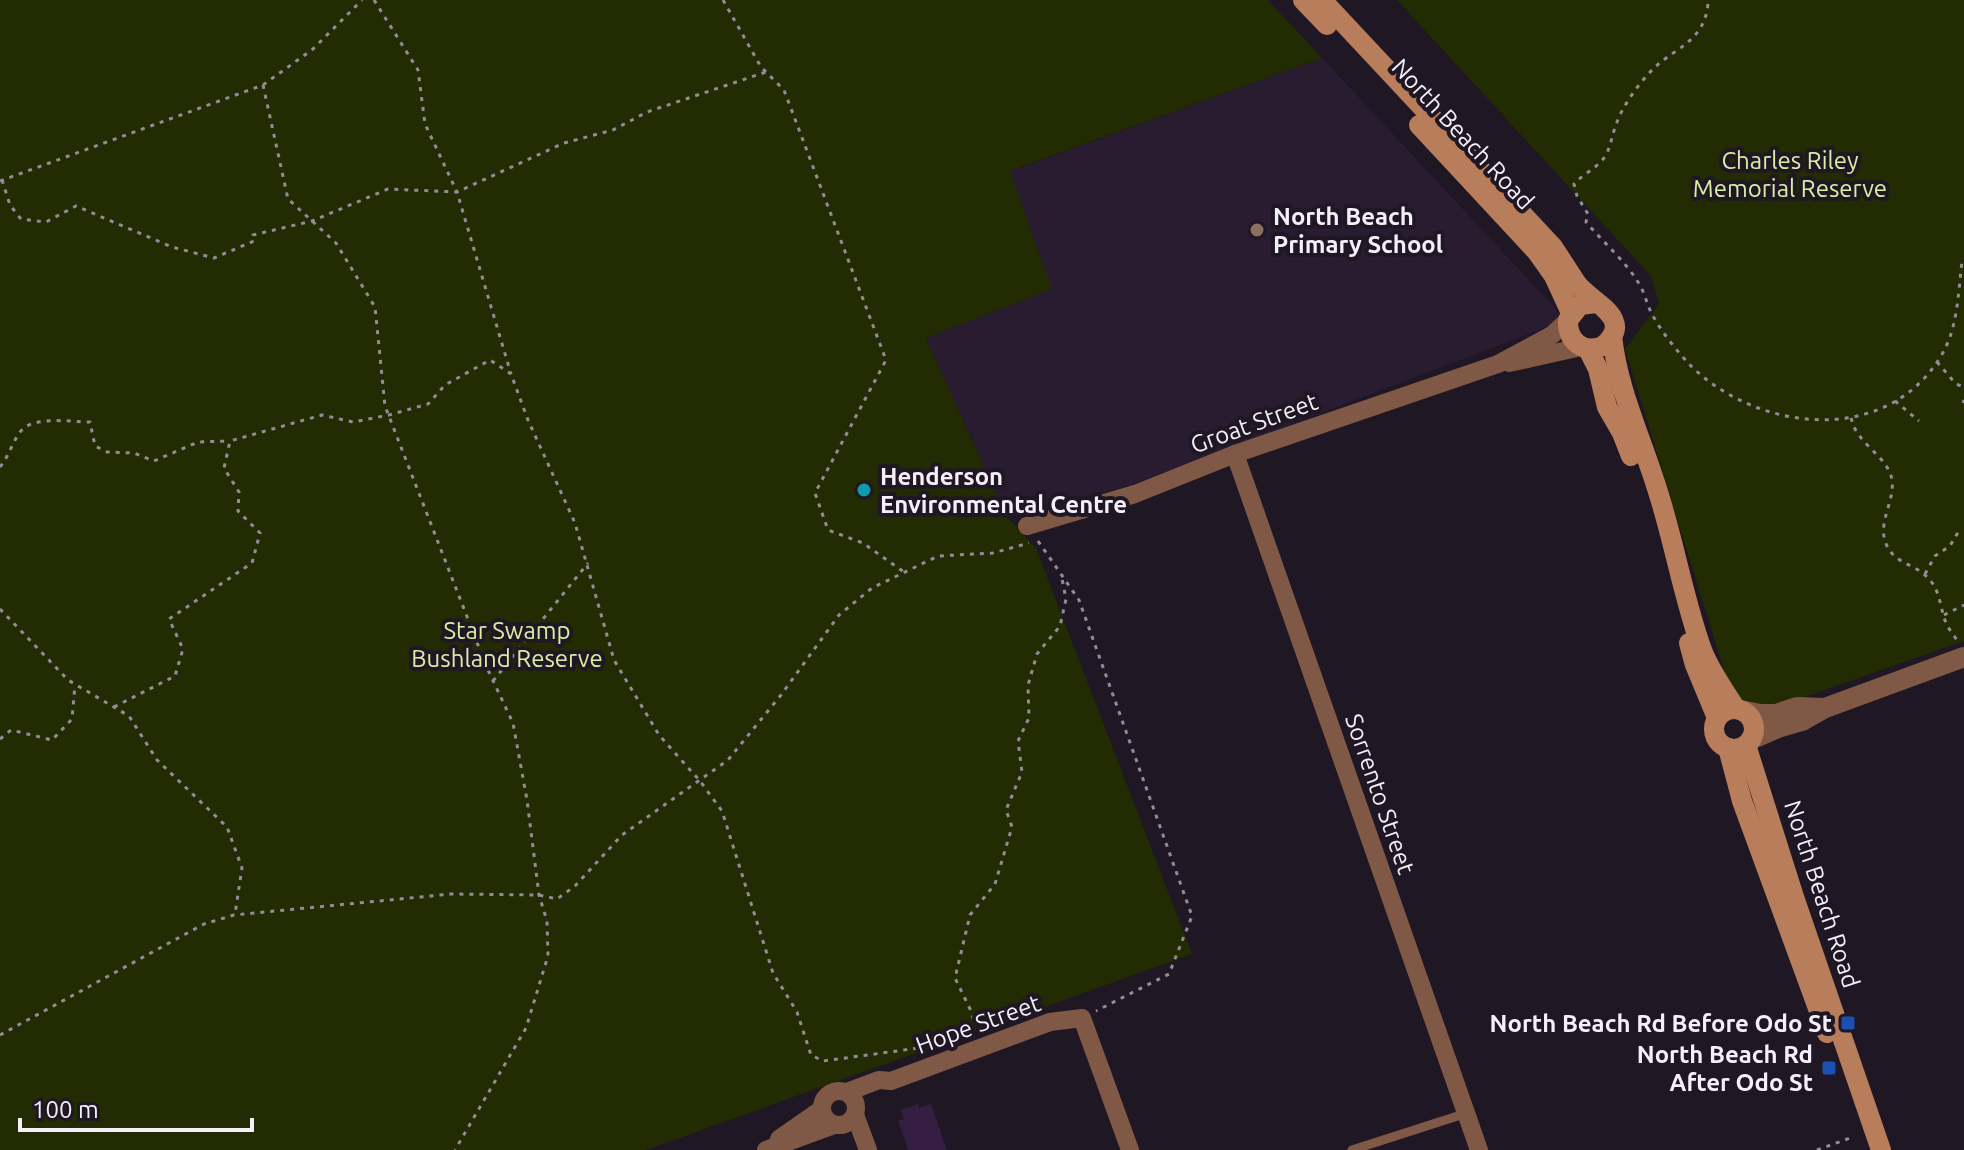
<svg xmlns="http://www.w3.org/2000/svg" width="1964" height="1150" font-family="Ubuntu,sans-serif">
	<rect width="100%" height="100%" fill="#201725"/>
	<polygon fill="#291c31" points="1322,58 1554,307 1563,321 1128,486 1007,517 926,338 1051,289 1009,172"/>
	<g fill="#222b01">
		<polygon points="0,0 1268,0 1322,58 1010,171 1052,289 926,338 1007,517 1036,548 1192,954 646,1150 0,1150"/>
		<polygon points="1397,0 1964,0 1964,641 1767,710 1733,700 1625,349 1659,304 1651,276"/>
	</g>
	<polygon fill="#351e42" points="918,1104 919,1108 931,1104 947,1150 908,1150 898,1121 904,1119 901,1110"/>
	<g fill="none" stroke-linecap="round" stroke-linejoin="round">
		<g stroke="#938c98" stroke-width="3" stroke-dasharray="4 6" stroke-linecap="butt">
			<polyline points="374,0 418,70 425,124 457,192 564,143 613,130 647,112 766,72"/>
			<polyline points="723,0 761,67 784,90 886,360 815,493 828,530 863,543 904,572"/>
			<path d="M 1708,4 C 1704,41 1678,46 1654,68 C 1640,82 1622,106 1616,125 C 1612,135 1611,145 1606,155 C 1598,168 1584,173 1574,184 L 1577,196 L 1588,214 L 1586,222 C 1603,242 1625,261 1638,282 C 1644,291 1646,301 1650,310 C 1659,329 1676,350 1690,365 C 1757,432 1886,447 1941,356 C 1958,328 1958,294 1962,261"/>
			<polyline points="263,85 288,199 336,243 375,307 385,406 487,668 513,723 527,800 539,895 547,921 548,956 526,1028 455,1150"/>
			<polyline points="2,180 10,205 21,219 46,222 76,206 172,247 214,258 254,241 253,235 312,221 388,189 457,192 511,374"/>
			<polyline points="0,181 263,85 313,49 362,0"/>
			<polyline points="1937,362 1956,384 1964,387"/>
			<polyline points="1895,401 1919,421"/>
			<polyline points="1963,403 1964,400"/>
			<path d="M 1851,418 C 1853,424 1855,431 1859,435 C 1869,450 1889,461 1892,480 C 1895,503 1876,523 1887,546 C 1896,564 1914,564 1926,576 C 1942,590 1939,610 1948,627 C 1951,632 1955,637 1958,642"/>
			<path d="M 0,467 C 9,456 12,443 20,432 C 33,415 70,422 90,422 L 95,446 L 107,452 L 134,453 L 154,461 L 198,442 L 230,441"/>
			<polyline points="1038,541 1079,600 1192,916 1169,974 1096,1011"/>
			<polyline points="1925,574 1935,556 1950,546 1957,534 1964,536"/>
			<polyline points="0,609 68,680 129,716 157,760 227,827 242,868 235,914"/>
			<polyline points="1944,615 1964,605"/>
			<polyline points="493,681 588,563"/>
			<polyline points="114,707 175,676 183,649 169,619 252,563 260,533 238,511 239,492 224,468 230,441 322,415 353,422 389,415 428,404 445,385 490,360 511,374 528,420 575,523 614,660 659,735 700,781 722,811 773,973 797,1012 811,1055 823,1061 919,1048 974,1023 972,1013 955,978 970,915 995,884 1012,827 1006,810 1022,772 1018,741 1029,718 1028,685 1037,654 1060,626 1066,599 1061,574"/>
			<polyline points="0,739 11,730 52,740 72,719 75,685"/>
			<polyline points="0,1035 204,924 234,915 451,894 539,895 557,899 575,886 622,835 728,760 781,695 839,615 872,588 938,556 993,553 1029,543"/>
			<polyline points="1817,1150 1850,1138"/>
		</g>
		<polyline stroke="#7f5945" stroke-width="9" points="1352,1150 1467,1113"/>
		<g stroke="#7f5945" stroke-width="18">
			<polyline points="1509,363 1581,347"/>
			<polyline points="1235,454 1479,1150"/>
			<polyline points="1027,526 1135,494 1235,454 1498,364 1552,335 1568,320"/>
			<circle cx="839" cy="1108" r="17"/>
			<polyline points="847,1092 879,1080 891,1081 1050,1022 1082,1018 1130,1150"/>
			<polyline points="855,1115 868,1150"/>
			<polyline points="779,1139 822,1109"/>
			<polyline points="766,1150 834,1125"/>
		</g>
		<g stroke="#7f5945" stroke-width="20">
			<polyline points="1740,710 1760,714 1776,714 1797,707 1825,708"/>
			<polyline points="1750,740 1778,728 1802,721 1825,708 1964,657"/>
		</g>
		<g stroke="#b87d5b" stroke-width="20">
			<polyline points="1303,0 1327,25"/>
			<path d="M 1322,0 L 1553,247 C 1561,259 1569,272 1577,284 C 1592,303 1636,319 1603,346 C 1583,354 1567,341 1568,320 L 1580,305 L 1597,303"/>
			<polyline points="1419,125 1537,252 1554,276 1571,313"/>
			<path d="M 1612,336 C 1618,392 1643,441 1659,495 C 1675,546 1684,600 1702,650 C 1710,671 1724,690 1736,709"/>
			<polyline points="1588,349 1598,369 1607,407 1622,433 1631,456"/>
			<polyline points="1689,643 1695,665 1717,718"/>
			<circle cx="1734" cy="729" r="20"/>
			<polyline points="1746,745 1794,897 1881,1150"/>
			<polyline points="1728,748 1742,801 1827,1033"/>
		</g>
	</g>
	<circle fill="#8d6e63" stroke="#201725" stroke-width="3" cx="1257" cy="230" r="8"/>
	<circle fill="#0f9aa8" stroke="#201725" stroke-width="3" cx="864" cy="490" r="8"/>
	<g fill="#1a4fb4" stroke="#201725" stroke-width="3">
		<rect x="1840" y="1015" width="16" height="16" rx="4"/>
		<rect x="1821" y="1060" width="16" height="16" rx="4"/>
	</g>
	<g text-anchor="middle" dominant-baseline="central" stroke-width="8" stroke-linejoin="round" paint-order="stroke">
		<g font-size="24" fill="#f5eff9" stroke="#201725">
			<text transform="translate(1463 134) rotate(47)">North Beach Road</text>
			<text transform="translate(1254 423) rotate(-20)">Groat Street</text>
			<text transform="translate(1380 794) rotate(71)">Sorrento Street</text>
			<text transform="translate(1822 894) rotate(72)">North Beach Road</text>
			<text transform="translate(978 1024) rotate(-20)">Hope Street</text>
		</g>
		<g font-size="24" fill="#d8eea3" stroke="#201725">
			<text x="1790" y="160">Charles Riley<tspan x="1790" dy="28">Memorial Reserve</tspan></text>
			<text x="507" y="630">Star Swamp<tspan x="507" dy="28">Bushland Reserve</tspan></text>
		</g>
		<g font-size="24" font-weight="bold" fill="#f5eff9" stroke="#201725" text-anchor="start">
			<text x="1273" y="216">North Beach<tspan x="1273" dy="28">Primary School</tspan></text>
			<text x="880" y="476">Henderson<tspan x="880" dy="28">Environmental Centre</tspan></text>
			<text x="1832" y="1023" text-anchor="end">North Beach Rd Before Odo St</text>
			<text x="1813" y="1054" text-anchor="end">North Beach Rd<tspan x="1813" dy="28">After Odo St</tspan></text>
		</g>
	</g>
	<path d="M20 1118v12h232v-12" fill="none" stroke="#f5eff9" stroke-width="4"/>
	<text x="32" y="1118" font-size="24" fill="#f5eff9" stroke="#201725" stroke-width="6" paint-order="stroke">100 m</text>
</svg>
